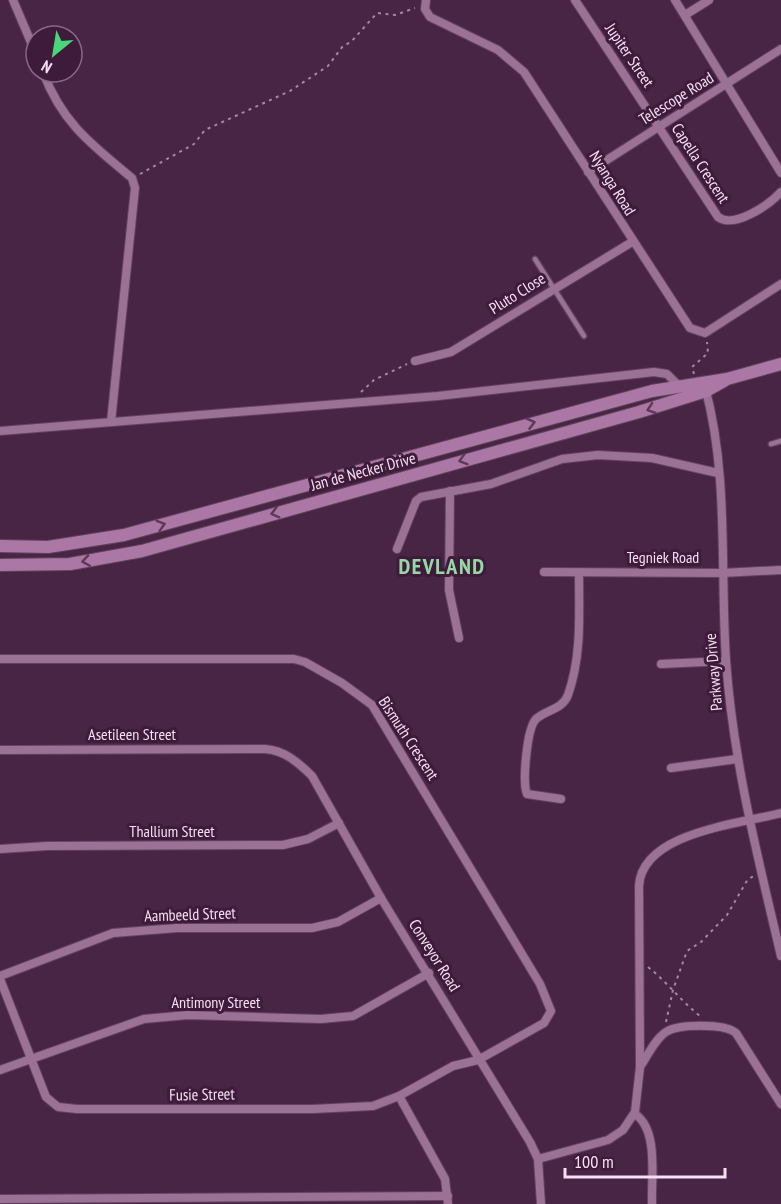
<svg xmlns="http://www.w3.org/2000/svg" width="781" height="1204" font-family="'PT Sans Narrow',sans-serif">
	<rect width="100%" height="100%" fill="#492545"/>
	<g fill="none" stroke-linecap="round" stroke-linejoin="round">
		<defs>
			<g id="lane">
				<polyline points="535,259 584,336"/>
				<polyline points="771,444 781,441"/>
			</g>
			<g id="street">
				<polyline points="13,0 36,54"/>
				<polyline points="426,0 425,9 430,17 498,50 524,72 690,328 705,333 781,284"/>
				<path d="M 575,0 L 718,217 C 734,229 769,205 781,192"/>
				<polyline points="675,0 781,173"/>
				<polyline points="685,15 709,0"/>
				<path d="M 43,72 C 62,123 92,145 132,178 L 135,188 L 111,422"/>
				<polyline points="588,172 781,49"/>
				<polyline points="415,361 451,352 632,242"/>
				<path d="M 705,387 C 729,475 720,570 726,660 C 733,761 758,858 781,956"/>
				<polyline points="0,431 438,396 654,372 667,374 678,385"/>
				<polyline points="450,491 449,590 459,638"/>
				<polyline points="397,549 416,501 421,497 491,484 562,459 598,455 652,458 718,473"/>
				<polyline points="544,572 722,573 781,570"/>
				<polyline points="0,659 294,659 305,662 342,683 372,705 540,984 551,1011 544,1023 478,1060 453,1066 399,1096 373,1106 313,1109 77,1109 58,1107 46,1097 0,979"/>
				<polyline points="661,664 726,661"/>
				<path d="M 0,750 L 265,749 C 284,750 299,763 312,776 L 381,898 L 530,1142 L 538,1159 L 541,1204"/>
				<polyline points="671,768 737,759"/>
				<path d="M 561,799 L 527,794 C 522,782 527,728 536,719 C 546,710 563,709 568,695 C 582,655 579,614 579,573"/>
				<polyline points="0,849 47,846 283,845 308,839 339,823"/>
				<polyline points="0,976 113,933 177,928 312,928 338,922 381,898"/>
				<path d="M 640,1067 C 647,1057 655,1039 666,1032 C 678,1024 724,1023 736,1033 L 781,1104"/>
				<polyline points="0,1070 144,1019 188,1015 321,1019 353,1016 429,973"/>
				<polyline points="399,1096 445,1179 448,1204"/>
				<path d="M 635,1114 C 659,1130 651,1178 652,1204"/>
				<path d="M 538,1159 L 608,1140 L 623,1130 L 635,1112 L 640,1067 L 639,886 C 642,832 740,824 781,813"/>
				<polyline points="0,1199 448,1196"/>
			</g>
			<g id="secondary">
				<polyline points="0,546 48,547 124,535 652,391 727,379 781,364"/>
				<polyline points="0,565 70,564 142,551 639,412 706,391 724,381"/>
			</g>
		</defs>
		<use href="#lane" stroke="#62435f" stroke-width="7"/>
		<use href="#street" stroke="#62435f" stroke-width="10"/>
		<use href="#secondary" stroke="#62435f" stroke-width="14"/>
		<g stroke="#a487a0" stroke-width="2" stroke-dasharray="3 4.5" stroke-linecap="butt">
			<polyline points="140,174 194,144 205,130 290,91 328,66 343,46 351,42 377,13 395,15 415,8"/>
			<polyline points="694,374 692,367 708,353 707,342"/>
			<polyline points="361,392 374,380 407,364"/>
			<path d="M 648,967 C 667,982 681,1001 700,1016"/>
			<polyline points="666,1022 673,990 687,951 701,942 727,915 748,879 754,876"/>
		</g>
		<use href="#lane" stroke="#9b7296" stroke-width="4.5"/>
		<use href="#street" stroke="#9b7296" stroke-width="8"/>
		<use href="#secondary" stroke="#ab78a5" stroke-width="12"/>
	</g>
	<defs><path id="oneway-chevron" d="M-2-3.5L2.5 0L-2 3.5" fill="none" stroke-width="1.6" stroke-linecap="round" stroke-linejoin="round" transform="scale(1.5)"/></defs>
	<g stroke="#5f375a">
		<use href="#oneway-chevron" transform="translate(651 409) rotate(161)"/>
		<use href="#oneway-chevron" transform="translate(531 423) rotate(-15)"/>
		<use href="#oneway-chevron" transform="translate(463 460) rotate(164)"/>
		<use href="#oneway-chevron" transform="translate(275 513) rotate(165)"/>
		<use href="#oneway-chevron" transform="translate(161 525) rotate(-16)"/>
		<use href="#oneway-chevron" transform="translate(86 561) rotate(171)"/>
	</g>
	<g text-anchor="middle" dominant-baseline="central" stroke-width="6" stroke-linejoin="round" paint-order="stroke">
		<g font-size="16" fill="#f6dff2" stroke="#3e1b3a">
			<text transform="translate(630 55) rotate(56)">Jupiter Street</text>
			<text transform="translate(676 98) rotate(-32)">Telescope Road</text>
			<text transform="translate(701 163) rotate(57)">Capella Crescent</text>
			<text transform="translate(613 183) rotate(58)">Nyanga Road</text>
			<text transform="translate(517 293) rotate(-32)">Pluto Close</text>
			<text transform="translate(363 471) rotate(-15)">Jan de Necker Drive</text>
			<text x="663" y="557">Tegniek Road</text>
			<text transform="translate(713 672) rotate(-95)">Parkway Drive</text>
			<text x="132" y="734">Asetileen Street</text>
			<text transform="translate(409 738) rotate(57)">Bismuth Crescent</text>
			<text x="172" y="831">Thallium Street</text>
			<text transform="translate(190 914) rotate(-2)">Aambeeld Street</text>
			<text transform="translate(435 955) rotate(58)">Conveyor Road</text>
			<text x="216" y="1002">Antimony Street</text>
			<text transform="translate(202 1094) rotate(-1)">Fusie Street</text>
		</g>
		<g font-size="22" font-weight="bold" letter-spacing="1.5" fill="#94d8a4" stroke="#3e1b3a">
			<text x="442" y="566">DEVLAND</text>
		</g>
	</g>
	<g transform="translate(54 54) rotate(210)"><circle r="28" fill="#3e1b3a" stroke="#886984" stroke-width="1.5"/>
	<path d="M0-4.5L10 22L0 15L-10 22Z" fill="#48d779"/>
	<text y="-9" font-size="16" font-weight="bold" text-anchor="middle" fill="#f6dff2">N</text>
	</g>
	<path d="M565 1168v9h160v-9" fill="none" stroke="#f6dff2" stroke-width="3"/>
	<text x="574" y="1168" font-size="18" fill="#f6dff2" stroke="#3e1b3a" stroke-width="4.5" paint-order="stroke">100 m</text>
</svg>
